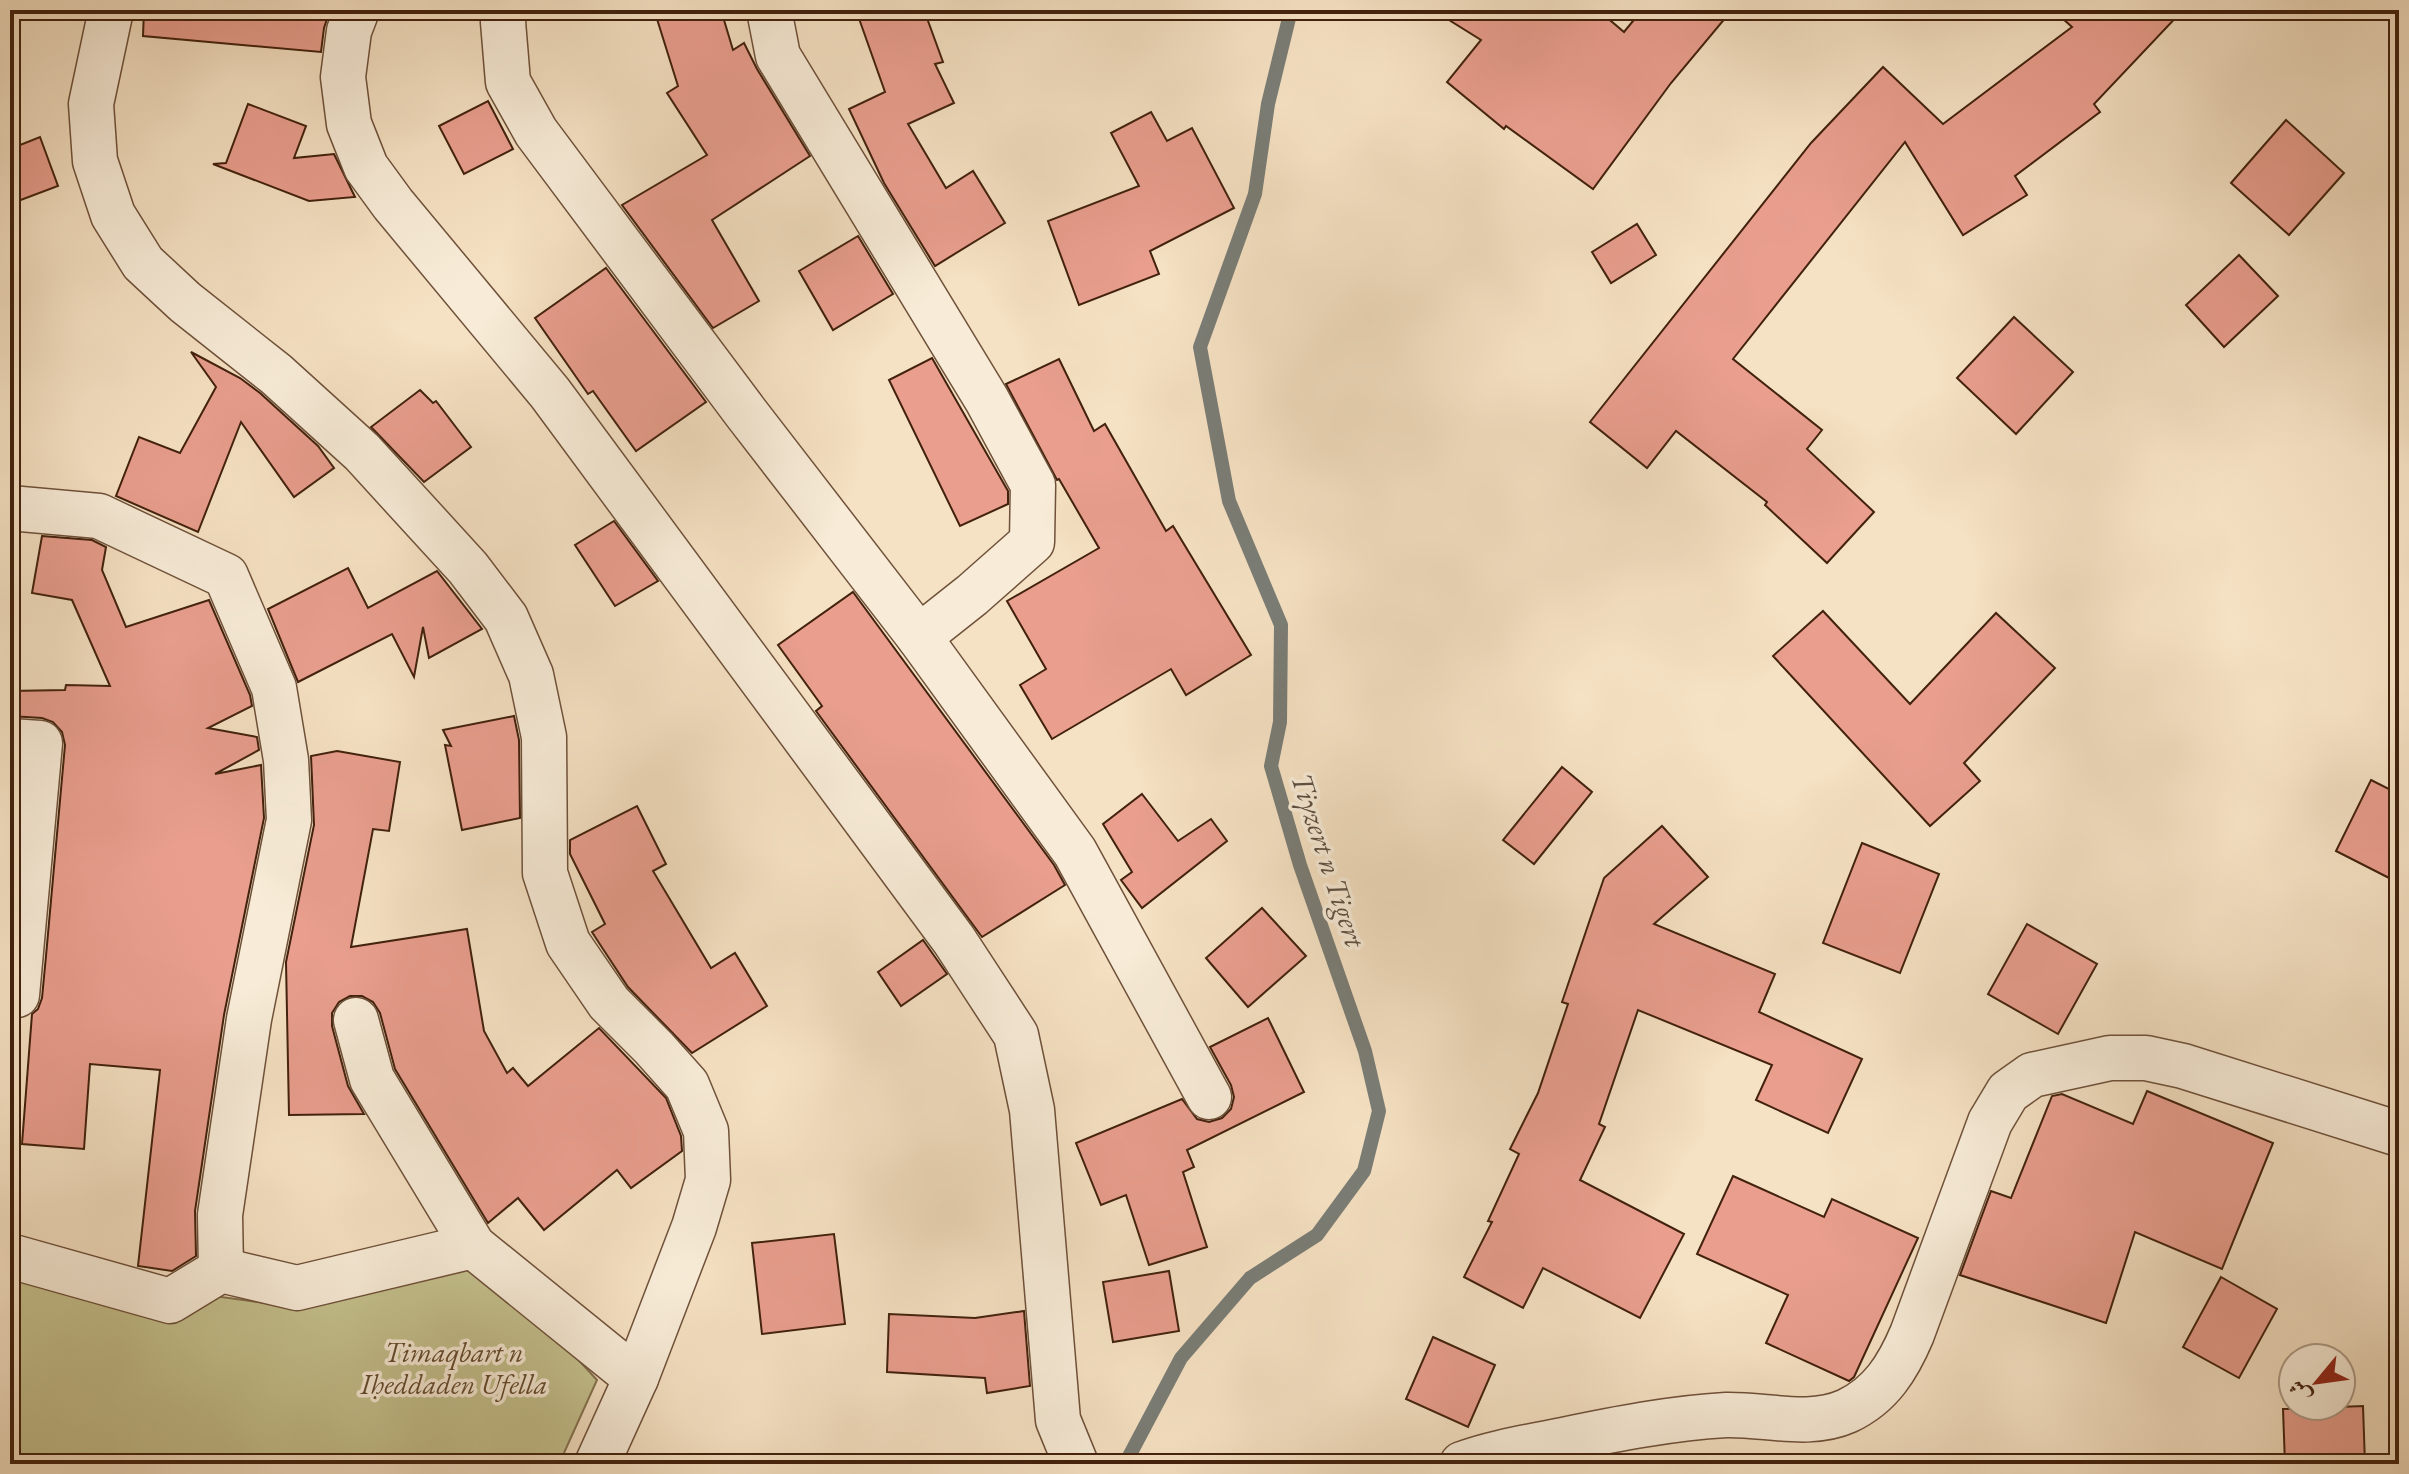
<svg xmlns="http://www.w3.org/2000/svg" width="2409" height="1474" font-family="'EB Garamond',Amiri,serif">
	<rect width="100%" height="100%" fill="#f5e1c3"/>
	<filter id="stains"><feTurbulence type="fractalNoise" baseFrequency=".0025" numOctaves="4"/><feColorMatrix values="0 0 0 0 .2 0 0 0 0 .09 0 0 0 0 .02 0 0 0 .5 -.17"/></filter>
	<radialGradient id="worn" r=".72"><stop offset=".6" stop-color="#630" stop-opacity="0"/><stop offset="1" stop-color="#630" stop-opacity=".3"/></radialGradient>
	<polygon fill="#c4c18e" stroke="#83714e" stroke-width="2" points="486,1260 597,1380 559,1464 10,1464 10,1268 302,1308"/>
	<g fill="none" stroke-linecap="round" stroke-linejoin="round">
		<polyline stroke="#7a7d76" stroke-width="14" points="1125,1464 1181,1358 1250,1278 1317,1235 1364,1171 1379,1111 1365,1051 1300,865 1271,766 1280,722 1281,625 1229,501 1200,347 1255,194 1268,104 1291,10"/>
	</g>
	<g fill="#e99e8e" stroke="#42210d" stroke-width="2">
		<polygon points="144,10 330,10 324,28 321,52 143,36"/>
		<polygon points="688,10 721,10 733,50 744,43 757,69 810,156 712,220 759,301 713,328 622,205 707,155 667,93 678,86 657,19"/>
		<polygon points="856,10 924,10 943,62 935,64 954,103 908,124 946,188 973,171 1005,223 935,266 884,183 849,109 885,92"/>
		<polygon points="1433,10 1598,10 1624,32 1642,10 1732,10 1671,83 1593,189 1506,126 1504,129 1447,82 1481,40"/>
		<polygon points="2053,10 2183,10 2094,104 2100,112 2015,176 2027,195 1963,235 1905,142 1733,359 1822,430 1807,449 1874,512 1827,563 1765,505 1767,502 1676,431 1647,468 1590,422 1811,143 1883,67 1943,124 2072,27"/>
		<polygon points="488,101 513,149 464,174 439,126"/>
		<polygon points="248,104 306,126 294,158 334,154 355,197 309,201 213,164 226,163"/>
		<polygon points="1151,112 1167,141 1192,128 1234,208 1150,251 1159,274 1079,305 1048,221 1139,186 1111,133"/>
		<polygon points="2286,120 2344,173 2289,235 2231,183"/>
		<polygon points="40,137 58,186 10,204 10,149"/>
		<polygon points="1637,224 1656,255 1611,283 1592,252"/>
		<polygon points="858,236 893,294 833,330 799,271"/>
		<polygon points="2239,255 2278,296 2224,347 2186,305"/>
		<polygon points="606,268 706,402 636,451 593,391 588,394 535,318"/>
		<polygon points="2014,317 2073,372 2016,434 1957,378"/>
		<polygon points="191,352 240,378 260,393 318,446 334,468 294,497 241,422 198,532 116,496 139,437 180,453 216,387"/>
		<polygon points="932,358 1008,491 1008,504 960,526 889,380"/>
		<polygon points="1059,359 1094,431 1105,424 1166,531 1173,526 1251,655 1186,695 1171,669 1052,739 1020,685 1046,669 1007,601 1099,548 1059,479 1057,480 1006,384"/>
		<polygon points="420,390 433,403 436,401 471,447 424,482 371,427"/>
		<polygon points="614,521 658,581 615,606 575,545"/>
		<polygon points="42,536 92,540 106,547 102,570 126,627 209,600 250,695 252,706 208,728 257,737 259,750 215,774 261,765 264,818 224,1015 195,1211 196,1256 172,1271 138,1266 160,1070 90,1064 84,1149 22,1144 32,1014 38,1009 42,998 46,956 65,745 62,732 53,722 42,718 10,716 10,691 65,690 66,685 110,686 72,600 32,593"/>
		<polygon points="348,568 368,608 437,571 482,629 429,658 423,627 414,677 392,634 298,682 268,609"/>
		<polygon points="853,592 1054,865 1065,885 982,937 816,711 822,706 778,645"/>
		<polygon points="1823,611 1910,704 1996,613 2055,668 1964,763 1980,781 1930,826 1773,656"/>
		<polygon points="514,716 519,740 520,818 462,830 445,745 451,746 443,730"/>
		<polygon points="337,751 400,762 389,831 373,829 351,947 467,929 484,1031 507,1073 513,1068 528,1086 599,1028 666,1098 681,1136 682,1151 631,1188 617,1170 544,1230 518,1198 488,1223 395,1069 380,1013 373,1002 362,996 350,996 339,1002 332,1013 332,1026 348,1086 364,1114 289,1115 286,962 314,825 311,756"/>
		<polygon points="1562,767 1592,792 1534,864 1503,840"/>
		<polygon points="2371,780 2399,794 2399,883 2336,851"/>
		<polygon points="1142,794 1178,841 1211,819 1227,841 1142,908 1121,880 1132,872 1103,824"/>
		<polygon points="637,806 666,864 653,871 711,968 735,953 767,1006 692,1053 628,987 603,949 592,932 605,924 570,854 570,840"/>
		<polygon points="1662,826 1708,877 1654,924 1775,974 1759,1012 1862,1059 1828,1133 1756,1100 1772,1065 1638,1010 1599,1124 1605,1127 1580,1180 1684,1234 1640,1318 1543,1268 1523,1308 1464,1277 1492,1222 1488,1221 1519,1154 1510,1149 1538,1093 1568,1004 1562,1002 1604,878"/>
		<polygon points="1862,843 1939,874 1900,973 1823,943"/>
		<polygon points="1262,908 1306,956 1248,1007 1206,958"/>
		<polygon points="2027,924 2097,964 2058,1034 1988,994"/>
		<polygon points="923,940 947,974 901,1006 878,972"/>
		<polygon points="1268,1018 1304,1092 1187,1150 1194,1167 1183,1172 1207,1247 1149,1265 1126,1195 1101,1205 1076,1143 1182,1099 1197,1119 1209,1122 1222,1118 1231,1109 1234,1097 1231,1085 1210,1047"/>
		<polygon points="2147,1091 2273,1143 2222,1269 2135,1232 2106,1323 1960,1275 1991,1191 2011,1198 2052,1096 2062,1094 2133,1124"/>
		<polygon points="1733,1176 1824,1217 1832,1199 1918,1238 1854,1377 1849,1381 1766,1343 1788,1295 1697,1254"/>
		<polygon points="834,1234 845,1324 762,1334 752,1243"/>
		<polygon points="1169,1271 1179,1331 1113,1342 1103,1282"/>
		<polygon points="2221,1277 2277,1309 2239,1378 2183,1347"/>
		<polygon points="1024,1311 1030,1386 987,1393 985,1378 887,1372 889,1314 975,1318"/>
		<polygon points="1433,1337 1495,1365 1468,1427 1406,1399"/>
		<polygon points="2363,1406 2365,1464 2285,1464 2283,1409"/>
	</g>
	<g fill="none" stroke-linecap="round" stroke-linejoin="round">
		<defs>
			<g id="street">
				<polyline points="111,10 91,104 95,161 113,215 143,263 185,302 276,374 362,452 468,568 506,618 531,675 544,737 545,873 568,943 609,1003 654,1048 687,1085 706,1131 708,1180 694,1227 636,1378 597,1464"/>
				<polyline points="357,10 349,31 343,77 349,124 366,167 393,204 550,393 954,940 1016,1035 1032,1110 1058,1420 1076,1464"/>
				<polyline points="505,10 503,22 508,82 536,132 746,413 919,637 1075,852 1209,1097"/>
				<polyline points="769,10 778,56 987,400 1033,485 1032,542 972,595 919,637"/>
				<polyline points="10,508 99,516 226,576 274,688 286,760 289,820 249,1019 220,1215 221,1270"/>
				<polyline points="10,741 40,743 17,995"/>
				<polyline points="356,1020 372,1079 473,1246"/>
				<polyline points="10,1256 170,1301 221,1270 297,1288 473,1246 636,1378"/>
				<path d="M 1462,1464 C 1495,1452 1529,1447 1563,1440 C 1616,1429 1672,1418 1726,1415 C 1766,1414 1809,1428 1847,1411 C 1881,1395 1898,1367 1912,1334 L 1990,1122 L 2008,1092 L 2032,1075 L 2110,1058 L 2146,1058 L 2183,1066 L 2399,1134"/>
			</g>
		</defs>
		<use href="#street" stroke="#6f513a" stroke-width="47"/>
		<use href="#street" stroke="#f8ecd8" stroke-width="44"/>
	</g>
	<g text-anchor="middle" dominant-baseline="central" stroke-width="7" stroke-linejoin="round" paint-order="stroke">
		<g font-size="28" font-style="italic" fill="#62492d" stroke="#f8ecd8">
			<text x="454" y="1352">Timaqbart n<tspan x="454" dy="32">Iḥeddaden Ufella</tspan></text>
		</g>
		<g font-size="30" font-style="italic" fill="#5e4f42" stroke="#f8ecd8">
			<text transform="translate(1329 860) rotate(72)">Tiɣzert n Tigert</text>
		</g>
	</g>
	<rect width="2409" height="1474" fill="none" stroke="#f5e1c3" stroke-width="40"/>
	<rect x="12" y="12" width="2385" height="1450" fill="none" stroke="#42210d" stroke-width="4"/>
	<rect x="20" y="20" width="2369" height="1434" fill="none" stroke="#42210d" stroke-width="2"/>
	<g transform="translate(2317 1382) rotate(241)"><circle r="38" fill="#f8ecd8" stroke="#af9b87" stroke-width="2"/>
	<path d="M0-6L14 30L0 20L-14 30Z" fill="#8f2418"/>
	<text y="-12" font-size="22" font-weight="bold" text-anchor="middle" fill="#42210d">ش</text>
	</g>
	<rect width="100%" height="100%" filter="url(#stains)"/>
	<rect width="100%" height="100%" fill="url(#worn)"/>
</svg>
